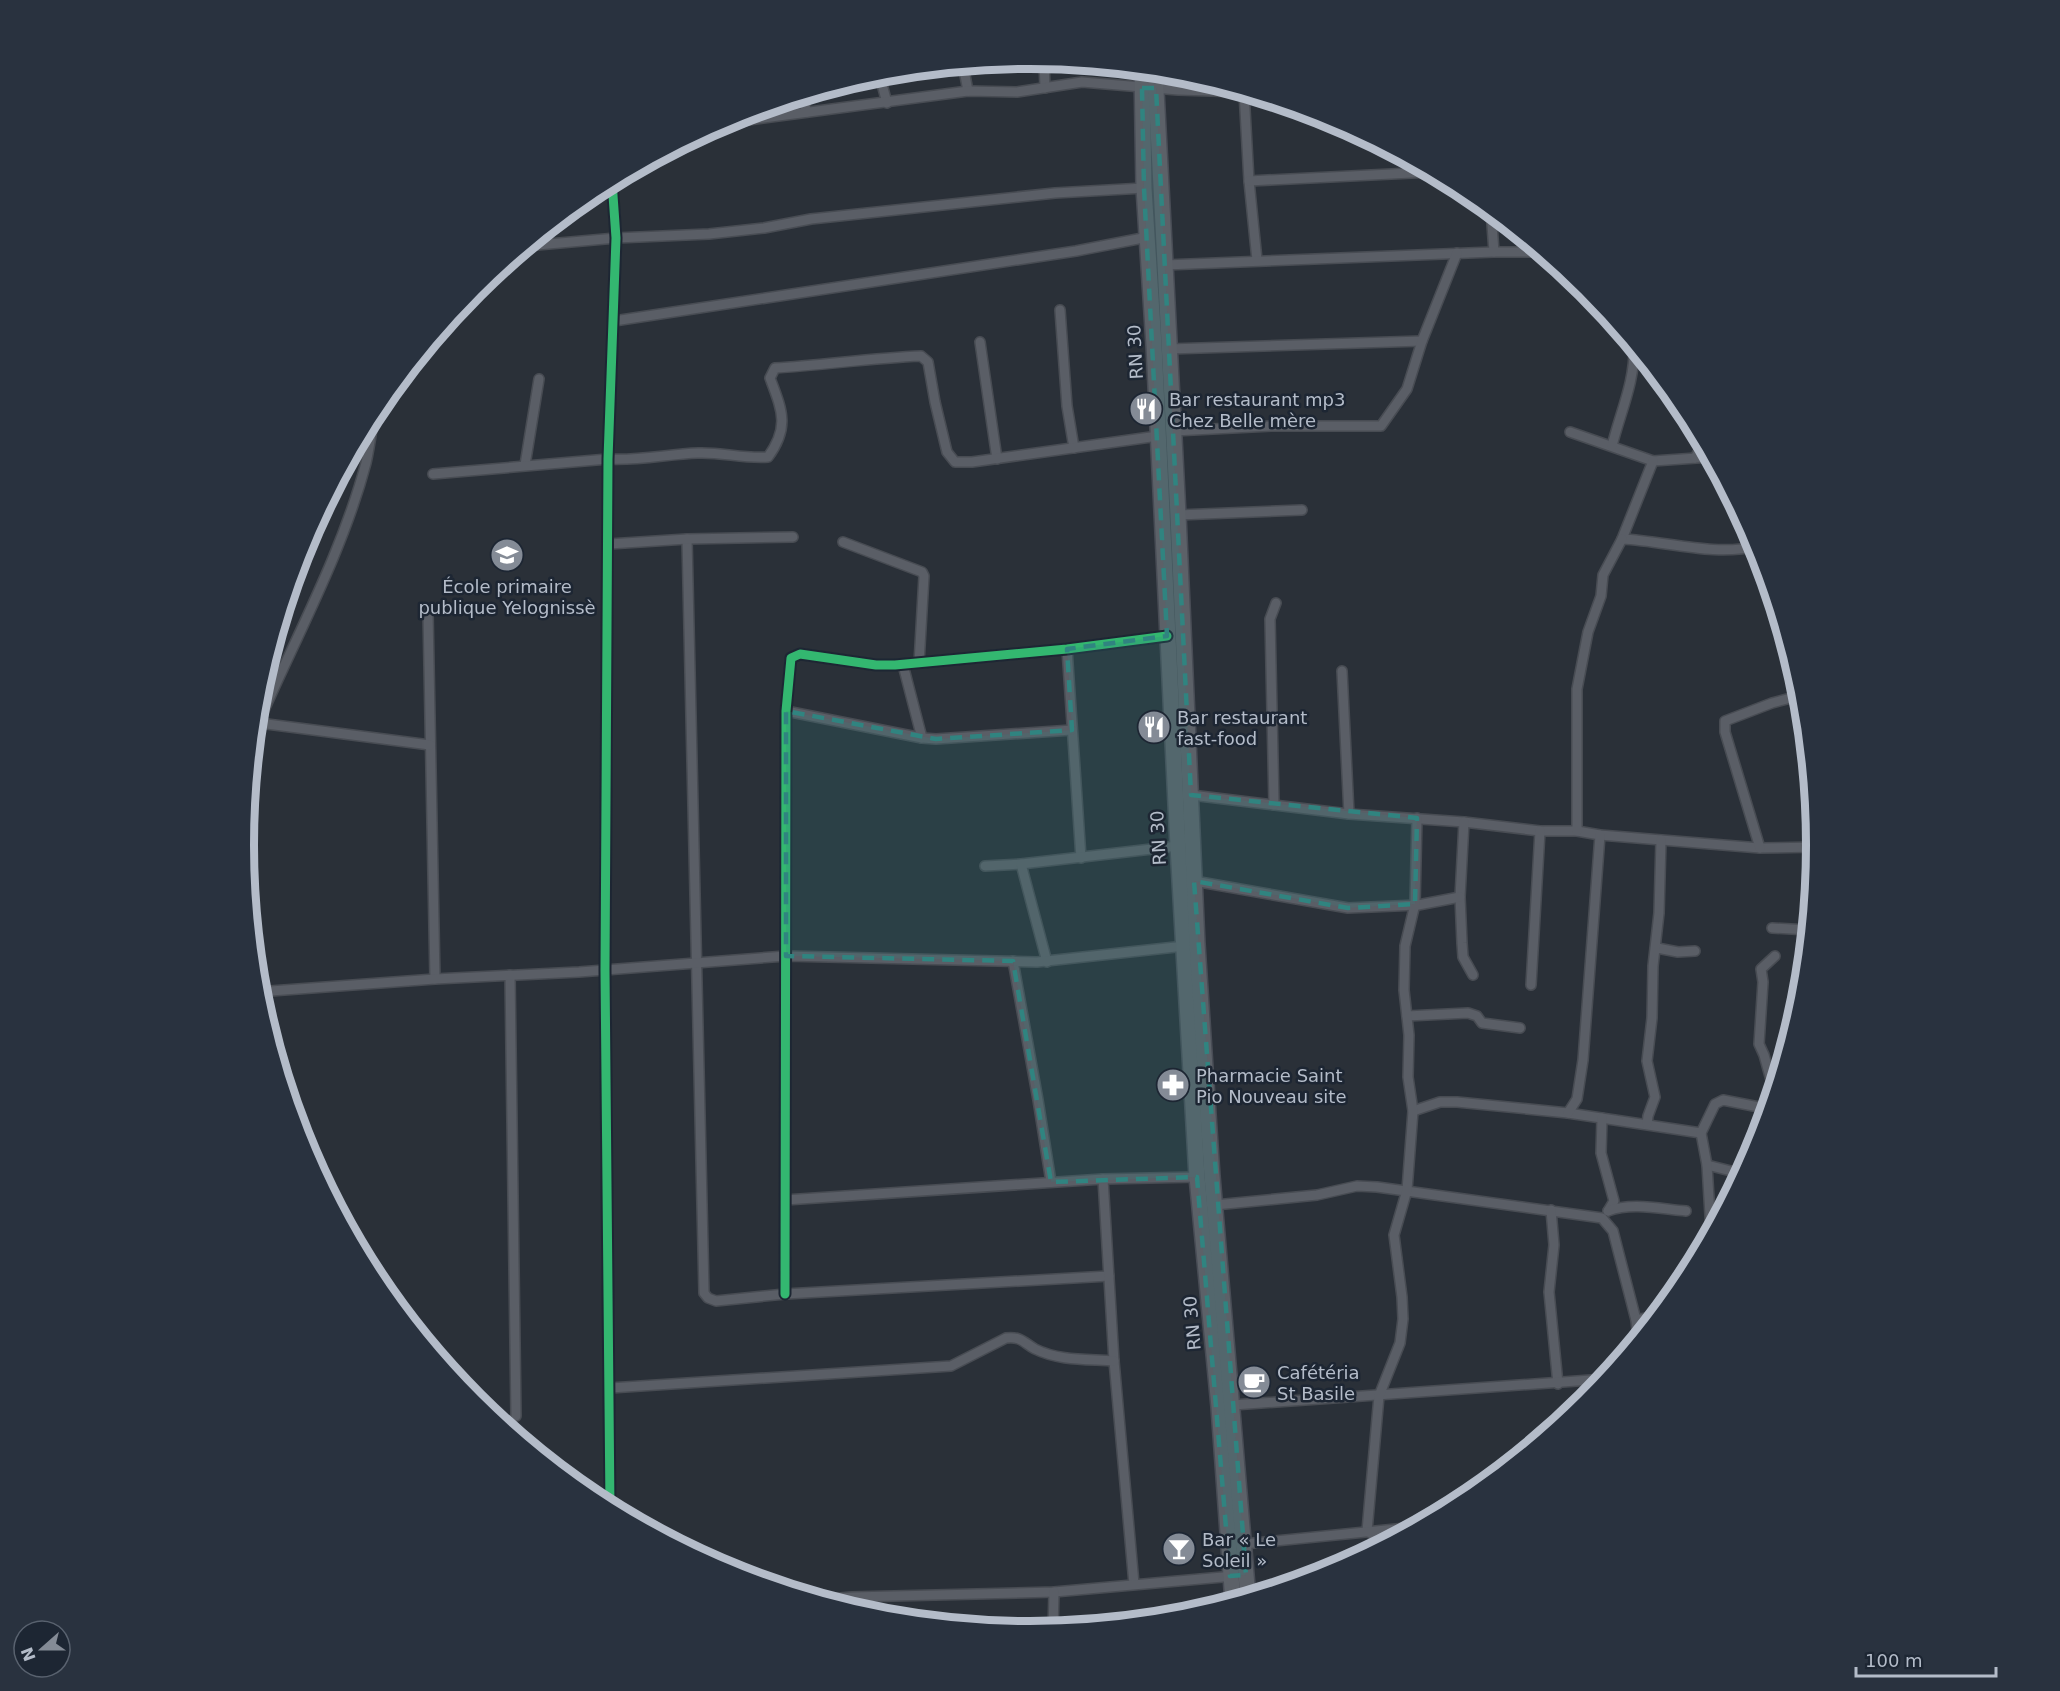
<svg xmlns="http://www.w3.org/2000/svg" width="2060" height="1691" font-family="'DejaVu Sans',sans-serif">
	<rect width="100%" height="100%" fill="#2a3038"/>
	<g fill="none" stroke-linecap="round" stroke-linejoin="round">
		<defs>
			<g id="street">
				<polyline points="1044,60 1045,88"/>
				<polyline points="963,65 968,91"/>
				<polyline points="879,73 887,103"/>
				<polyline points="1244,92 1249,181 1257,260"/>
				<polyline points="802,96 807,112"/>
				<polyline points="718,124 968,91 1017,92 1082,82 1178,90 1245,92"/>
				<polyline points="1249,181 1432,172"/>
				<polyline points="1491,211 1494,252"/>
				<polyline points="526,246 616,238 709,234 764,228 811,219 1055,193 1144,188"/>
				<polyline points="1165,265 1494,252 1542,252"/>
				<polyline points="1060,310 1067,406 1074,448"/>
				<polyline points="614,321 1076,251 1148,237"/>
				<polyline points="980,342 997,459"/>
				<polyline points="1169,349 1422,341"/>
				<polyline points="1174,431 1272,426 1381,426 1407,389 1422,341 1457,253"/>
				<polyline points="1570,432 1653,461 1711,457"/>
				<path d="M 1612,446 C 1620,413 1635,382 1634,347"/>
				<polyline points="1695,458 1703,443"/>
				<path d="M 1653,461 L 1622,539 C 1667,541 1713,557 1758,546"/>
				<polyline points="525,465 539,379"/>
				<path d="M 433,474 L 608,459 C 639,461 668,454 698,453 C 722,452 744,459 768,457 C 790,427 782,410 770,378 L 775,368 C 824,365 872,358 921,356 L 928,362 L 935,402 L 947,452 L 955,462 L 972,462 L 1158,436"/>
				<polyline points="1178,515 1302,510"/>
				<polyline points="687,539 704,1293 708,1298 716,1301 785,1294 1109,1276"/>
				<polyline points="843,542 922,572 924,576 919,663"/>
				<polyline points="609,544 687,539 793,537"/>
				<polyline points="428,613 435,979"/>
				<polyline points="1067,649 1081,858"/>
				<polyline points="903,665 922,738"/>
				<polyline points="1342,671 1349,814"/>
				<polyline points="786,711 922,738 936,739 1072,730"/>
				<polyline points="259,723 430,745"/>
				<path d="M 254,733 C 292,644 341,557 366,463 C 370,446 372,427 375,409"/>
				<polyline points="1191,795 1349,814 1464,822 1540,831 1577,831 1600,835 1760,848 1817,847"/>
				<polyline points="1274,805 1270,619 1276,603"/>
				<polyline points="1464,822 1460,897 1462,943 1463,957 1473,975"/>
				<polyline points="1577,831 1577,689 1588,632 1601,596 1603,575 1622,539"/>
				<polyline points="1760,848 1725,732 1725,721 1772,703 1802,695"/>
				<polyline points="985,866 1021,864"/>
				<polyline points="1194,881 1348,908 1418,905 1460,897"/>
				<polyline points="1772,928 1809,930"/>
				<polyline points="1657,948 1678,952 1695,951"/>
				<polyline points="1013,961 1038,1100 1051,1182"/>
				<polyline points="1047,962 1021,864 1178,846"/>
				<polyline points="510,975 516,1416"/>
				<polyline points="1531,985 1540,831"/>
				<polyline points="257,992 435,979 579,972 786,956 1037,962 1185,946"/>
				<polyline points="1407,1016 1468,1013 1477,1016 1482,1023 1520,1028"/>
				<polyline points="1774,1091 1764,1055 1759,1044 1763,982 1761,969 1775,956"/>
				<polyline points="1413,1111 1440,1102 1457,1102 1568,1113 1701,1133"/>
				<polyline points="1568,1113 1577,1099 1583,1060 1600,835"/>
				<polyline points="1602,1118 1601,1153 1614,1201 1608,1211"/>
				<polyline points="1647,1124 1648,1116 1655,1097 1647,1061 1652,1018 1653,966 1659,913 1661,840"/>
				<polyline points="1707,1165 1731,1171 1743,1172"/>
				<polyline points="1103,1179 1114,1361 1134,1584"/>
				<polyline points="785,1200 1103,1179 1197,1177"/>
				<polyline points="1215,1205 1317,1195 1357,1186 1377,1187 1602,1218 1613,1231 1636,1320 1638,1340"/>
				<polyline points="1551,1210 1554,1245 1549,1292 1558,1384"/>
				<path d="M 1608,1211 C 1632,1202 1661,1209 1686,1211"/>
				<polyline points="1711,1232 1707,1165 1701,1133 1715,1104 1723,1100 1769,1109"/>
				<polyline points="785,1294 786,711 791,658 800,654 876,665 895,665 1067,649 1167,636"/>
				<polyline points="1636,1320 1657,1316"/>
				<path d="M 610,1388 L 951,1366 L 1006,1338 C 1021,1336 1024,1343 1035,1349 C 1059,1361 1088,1359 1114,1361"/>
				<polyline points="1233,1405 1605,1379"/>
				<polyline points="610,1509 605,970 608,459 616,238 612,181"/>
				<polyline points="1386,1543 1367,1531 1379,1396 1400,1343 1403,1319 1402,1297 1394,1235 1407,1190 1413,1111 1408,1077 1409,1035 1404,990 1405,946 1415,904 1417,818"/>
				<polyline points="1244,1544 1416,1527"/>
				<polyline points="818,1600 852,1597 1054,1592 1234,1576"/>
				<polyline points="1053,1630 1054,1592"/>
			</g>
			<g id="primary">
				<polyline points="1142,70 1144,188 1154,345 1178,846 1197,1177 1219,1407 1233,1603"/>
				<polyline points="1155,71 1178,515 1197,944 1212,1176 1248,1598"/>
			</g>
		</defs>
		<use href="#street" stroke="#484c53" stroke-width="12"/>
		<use href="#primary" stroke="#484c55" stroke-width="18"/>
		<use href="#street" stroke="#5a5e66" stroke-width="9"/>
		<use href="#primary" stroke="#5c6168" stroke-width="15"/>
		<defs>
			<g id="cycleway">
				<polyline points="785,1294 786,711 791,658 800,654 876,665 895,665 1067,649 1167,636"/>
				<polyline points="610,1509 605,970 608,459 616,238 612,181"/>
			</g>
		</defs>
		<use href="#cycleway" stroke="#1d2633" stroke-width="13"/>
		<use href="#cycleway" stroke="#33b770" stroke-width="9"/>
	</g>
	<path fill="#308480" fill-opacity="0.2" stroke="#308480" stroke-width="4.5" stroke-dasharray="12 8" stroke-linejoin="round" d="M 1142,88 L 1156,88 L 1191,795 L 1417,818 L 1415,904 L 1348,908 L 1194,881 L 1246,1575 L 1230,1576 L 1197,1177 L 1051,1182 L 1013,961 L 786,956 L 786,711 L 936,739 L 1072,730 L 1067,649 L 1167,636 L 1144,188 Z"/>
	<defs>
		<symbol id="restaurant-disc" viewBox="-11 -11 22 22"><circle r="9.5" fill="#848b96" stroke="#1d2633"/><path d="M-5-6h1v4h1v-4h1v4h1v-4h1v5L-1.5 .5V6h-2V.5L-5-1ZM5-6V6H3V1.5H1.5Q1.5-4 5-6Z" fill="#fff"/></symbol>
		<symbol id="school-disc" viewBox="-11 -11 22 22"><circle r="9.5" fill="#848b96" stroke="#1d2633"/><path d="M0-5L7-2L0 1L-7-2ZM-4 1L0 2.5L4 1V4Q0 6-4 4Z" fill="#fff"/></symbol>
		<symbol id="pharmacy-disc" viewBox="-11 -11 22 22"><circle r="9.5" fill="#848b96" stroke="#1d2633"/><path d="M-2-6h4v4h4v4h-4v4h-4v-4h-4v-4h4Z" fill="#fff"/></symbol>
		<symbol id="cafe-disc" viewBox="-11 -11 22 22"><circle r="9.5" fill="#848b96" stroke="#1d2633"/><path d="M-5.5-4.5H6V0H3Q3 3.5 0 3.5H-2.5Q-5.5 3.5-5.5 0ZM3-3.2v2h1.7v-2ZM-6 4.5H4V6H-6Z" fill="#fff"/></symbol>
		<symbol id="bar-disc" viewBox="-11 -11 22 22"><circle r="9.5" fill="#848b96" stroke="#1d2633"/><path d="M-6-5H6L.8 .8V4.5H3.5V6h-7V4.5H-.8V.8Z" fill="#fff"/></symbol>
	</defs>
	<g fill-rule="evenodd">
		<use href="#restaurant-disc" x="1127" y="390" width="38" height="38"/>
		<use href="#school-disc" x="488" y="536" width="38" height="38"/>
		<use href="#restaurant-disc" x="1135" y="708" width="38" height="38"/>
		<use href="#pharmacy-disc" x="1154" y="1066" width="38" height="38"/>
		<use href="#cafe-disc" x="1235" y="1363" width="38" height="38"/>
		<use href="#bar-disc" x="1160" y="1530" width="38" height="38"/>
	</g>
	<g text-anchor="middle" dominant-baseline="central" stroke-width="5" stroke-linejoin="round" paint-order="stroke">
		<g font-size="18" fill="#b4bcc9" stroke="#1d2633">
			<text transform="translate(1135 352) rotate(-93)">RN 30</text>
			<text transform="translate(1158 838) rotate(-93)">RN 30</text>
			<text transform="translate(1192 1323) rotate(-95)">RN 30</text>
		</g>
		<g font-size="18" fill="#b4bcc9" stroke="#1d2633" text-anchor="start">
			<text x="1169" y="399">Bar restaurant mp3<tspan x="1169" dy="21">Chez Belle mère</tspan></text>
			<text x="507" y="586" text-anchor="middle">École primaire<tspan x="507" dy="21">publique Yelognissè</tspan></text>
			<text x="1177" y="717">Bar restaurant<tspan x="1177" dy="21">fast-food</tspan></text>
			<text x="1196" y="1075">Pharmacie Saint<tspan x="1196" dy="21">Pio Nouveau site</tspan></text>
			<text x="1277" y="1372">Cafétéria<tspan x="1277" dy="21">St Basile</tspan></text>
			<text x="1202" y="1539">Bar « Le<tspan x="1202" dy="21">Soleil »</tspan></text>
		</g>
	</g>
	<path d="M0 0H2060V1691H0ZM254 845a776 776 0 1 1 1552 0a776 776 0 1 1-1552 0Z" fill="#29323f" fill-rule="evenodd"/>
	<path fill="none" stroke="#b4bcc9" stroke-width="8" d="M254 845a776 776 0 1 1 1552 0a776 776 0 1 1-1552 0Z"/>
	<g transform="translate(42 1649) rotate(249)"><circle r="28" fill="#1d2633" stroke="#59626f" stroke-width="1.5"/>
	<path d="M0-4.5L10 22L0 15L-10 22Z" fill="#848b96"/>
	<text y="-9" font-size="16" font-weight="bold" text-anchor="middle" fill="#b4bcc9">N</text>
	</g>
	<path d="M1856 1667v9h140v-9" fill="none" stroke="#b4bcc9" stroke-width="3"/>
	<text x="1865" y="1667" font-size="18" fill="#b4bcc9" stroke="#1d2633" stroke-width="4.5" paint-order="stroke">100 m</text>
</svg>
